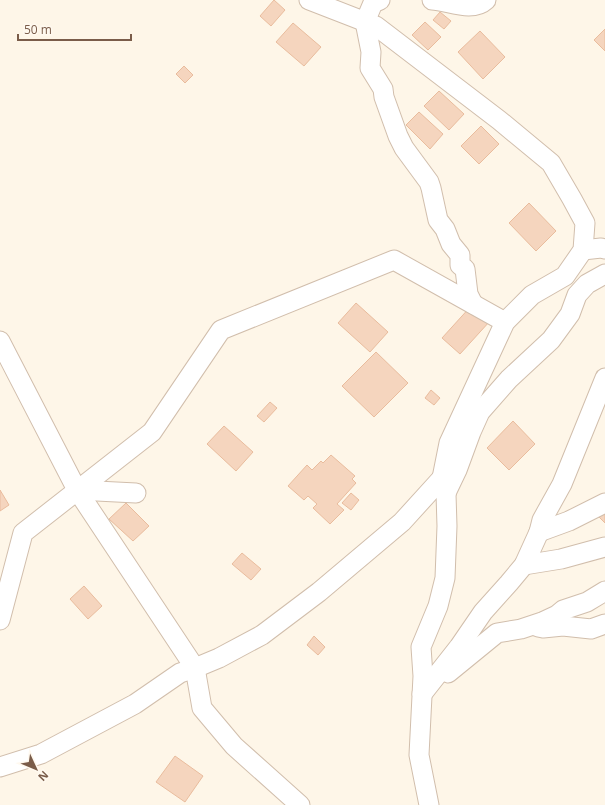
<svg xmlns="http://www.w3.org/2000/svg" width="605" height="805" font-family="'Open Sans',sans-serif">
	<rect width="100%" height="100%" fill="#fef6e8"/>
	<g fill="#f5d5be" stroke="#e9bc9d">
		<polygon points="274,0 285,10 271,26 260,16"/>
		<polygon points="440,12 451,21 444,29 433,20"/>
		<polygon points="425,22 441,37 428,50 412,35"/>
		<polygon points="293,23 321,47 304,66 276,42"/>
		<polygon points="605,29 605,51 594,40"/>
		<polygon points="480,31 505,57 483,79 458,52"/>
		<polygon points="184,66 193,75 185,83 176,74"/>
		<polygon points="439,91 464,114 449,130 424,106"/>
		<polygon points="419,112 443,134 430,149 406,125"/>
		<polygon points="481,126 499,144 479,164 461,146"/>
		<polygon points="529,203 556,231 536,251 509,223"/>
		<polygon points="356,303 388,332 370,352 338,323"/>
		<polygon points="472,305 490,321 460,354 442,338"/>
		<polygon points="376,352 408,383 374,417 342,386"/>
		<polygon points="431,390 440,398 434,405 425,398"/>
		<polygon points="270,402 277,408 264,422 257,416"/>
		<polygon points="513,421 535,444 509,470 487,448"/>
		<polygon points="224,426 253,452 236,471 207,444"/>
		<polygon points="331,455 355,476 352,479 356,483 337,504 344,510 330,524 313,508 317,504 308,496 304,500 288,486 307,465 312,470 321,461 323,463"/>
		<polygon points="0,490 9,505 0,511"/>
		<polygon points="351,493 359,500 351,510 342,503"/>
		<polygon points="126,503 149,526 133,541 109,519"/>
		<polygon points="605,509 605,523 597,515"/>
		<polygon points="242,553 261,569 251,580 232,564"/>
		<polygon points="84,586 102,606 88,619 70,599"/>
		<polygon points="314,636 325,647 318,655 307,645"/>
		<polygon points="175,756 203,776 185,802 156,782"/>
	</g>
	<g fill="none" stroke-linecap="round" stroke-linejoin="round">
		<defs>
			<g id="minor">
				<polyline points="309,0 376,26 499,120 551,163 572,199 585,223 583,250 565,276 532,295 505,322 449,443 442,478 446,494 447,526 445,578 438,606 421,647 423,676 419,755 429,805"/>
				<polyline points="380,0 373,3 365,22 371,52 370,68 383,89 384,97 398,136 404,148 429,182 431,188 438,220 445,229 451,244 460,255 460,265 465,269 468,294 473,304"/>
				<path d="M 432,0 C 449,1 472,13 486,0"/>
				<polyline points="583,250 601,248 605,249"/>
				<polyline points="0,341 77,490 195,668 202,708 234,746 300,805"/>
				<polyline points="77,490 136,493"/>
				<polyline points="446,493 457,470 471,432 480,412 509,379 551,340 570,314 577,295 587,284 605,274"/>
				<polyline points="539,532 569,521 605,503"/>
				<polyline points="524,565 561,559 605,547"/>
				<polyline points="0,620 23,533 152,432 221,330 394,260 505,322"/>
				<polyline points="538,627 543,628 563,626 591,629 605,624"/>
				<polyline points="448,673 497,633 521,629 542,622 557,615 563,610 587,602 605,591"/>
				<polyline points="422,694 459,647 483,612 509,583 524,565 539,532 542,520 562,484 605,378"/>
				<polyline points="0,767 41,754 135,704 180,673 195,668 219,658 262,635 319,592 402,522 442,478"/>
			</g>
		</defs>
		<use href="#minor" stroke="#d1beac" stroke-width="21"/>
		<use href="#minor" stroke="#fff" stroke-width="19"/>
	</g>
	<g transform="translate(36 769) rotate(134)" stroke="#fff9ef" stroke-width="3" paint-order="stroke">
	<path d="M0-3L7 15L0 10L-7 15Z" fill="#7a5c49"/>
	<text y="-6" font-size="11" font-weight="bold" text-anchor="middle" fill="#7a5c49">N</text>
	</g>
	<path d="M18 34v6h113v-6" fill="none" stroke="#7a5c49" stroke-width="2"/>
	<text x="24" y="34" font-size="12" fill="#7a5c49" stroke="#fff9ef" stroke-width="3" paint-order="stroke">50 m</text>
</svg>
